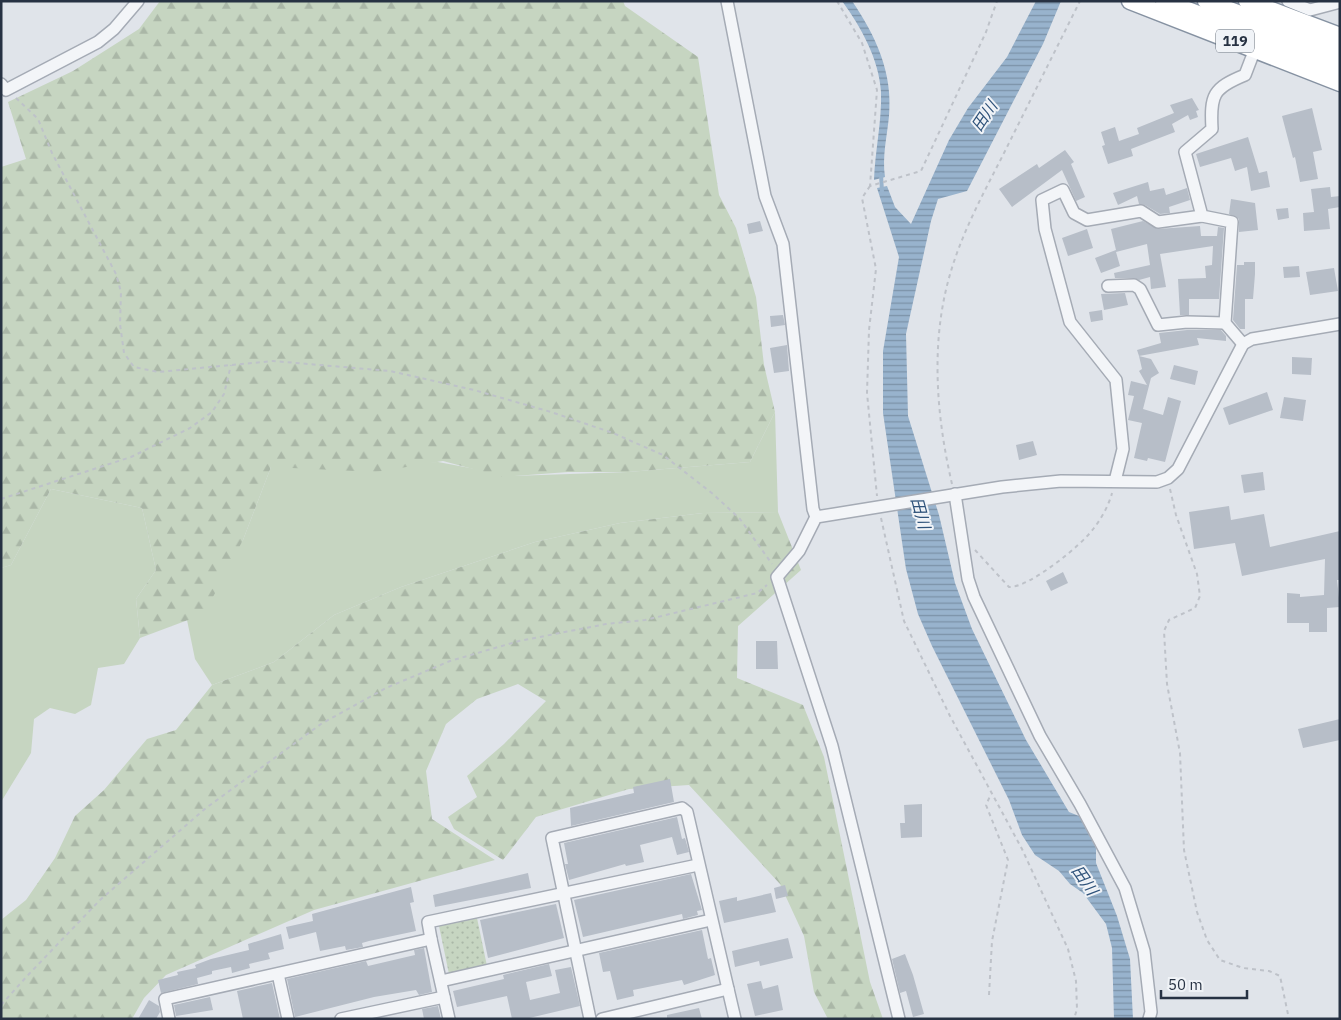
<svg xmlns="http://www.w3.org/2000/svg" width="1341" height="1020" font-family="'IBM Plex Sans','Noto Sans JP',sans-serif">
	<defs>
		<pattern id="forest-firs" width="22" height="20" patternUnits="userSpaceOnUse" patternTransform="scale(1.25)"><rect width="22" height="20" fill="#c6d5c1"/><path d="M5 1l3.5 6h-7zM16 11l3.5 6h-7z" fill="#aab7a7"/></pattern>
		<pattern id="park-dots" width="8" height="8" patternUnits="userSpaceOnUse" patternTransform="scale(1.25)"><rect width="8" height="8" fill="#c6d5c1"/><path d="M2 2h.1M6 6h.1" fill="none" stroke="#aab7a7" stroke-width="1.8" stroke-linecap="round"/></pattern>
		<pattern id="water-rules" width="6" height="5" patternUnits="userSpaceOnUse" patternTransform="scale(1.25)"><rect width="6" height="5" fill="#98b3cd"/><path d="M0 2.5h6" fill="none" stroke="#7c92a8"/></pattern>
	</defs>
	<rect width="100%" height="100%" fill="#e0e4ea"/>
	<g fill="#c6d5c1">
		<polygon points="775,412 778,512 703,513 620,523 535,542 401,587 334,615 274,662 212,685 195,659 187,620 243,540 271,467 438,462 512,476 628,472 750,462"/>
		<polygon points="51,489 142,508 156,570 136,599 140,638 124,664 98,668 91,705 75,714 50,708 34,719 31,753 1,802 1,568 11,565"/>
	</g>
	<g fill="url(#forest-firs)">
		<polygon points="160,1 623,1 625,6 698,57 719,195 736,228 756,297 764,365 775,412 750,462 628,472 568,472 503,477 443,461 376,472 271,467 243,540 204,614 140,638 136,599 156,570 142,508 51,489 11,565 1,568 1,167 26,159 8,102 73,71 139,29"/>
		<polygon points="778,512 801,570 738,626 737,678 803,705 824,757 870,982 883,1019 828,1019 814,992 804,936 780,884 689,785 629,789 536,817 503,860 454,829 448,817 477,797 467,776 504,744 546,701 518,684 477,699 446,724 426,771 432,819 495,860 314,910 252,937 166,975 144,998 132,1019 1,1019 1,920 26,900 55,858 75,816 104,790 147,739 176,730 212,685 274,662 334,615 401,587 535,542 620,523 703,513"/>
	</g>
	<polygon fill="url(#park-dots)" points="477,918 487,966 449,974 439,926"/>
	<g fill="url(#water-rules)">
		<path d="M 842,1 L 852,1 C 876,36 893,73 889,116 C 887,137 882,156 885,177 L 874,180 C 875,151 882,121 881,92 C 879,59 861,27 842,1 Z"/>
		<polygon points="1036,1 1061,1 1043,44 967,191 938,199 931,221 906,334 908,416 939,515 955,583 972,629 1026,740 1069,812 1079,816 1096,848 1096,863 1117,916 1130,959 1133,1019 1114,1019 1112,948 1106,924 1083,893 1070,884 1059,871 1035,855 1022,835 1009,800 932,646 918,614 906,569 883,413 883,351 899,257 877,188 887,186 895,207 911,224 949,140 968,108 1007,57"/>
	</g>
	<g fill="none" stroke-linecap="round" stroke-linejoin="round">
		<polyline stroke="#98b3cd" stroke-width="4" points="881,174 882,192"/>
	</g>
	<g fill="#b7bec8">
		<polygon points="1192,98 1199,110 1196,111 1198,117 1190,120 1188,115 1172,124 1175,132 1131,149 1133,156 1108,164 1102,146 1105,145 1101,132 1115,127 1119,141 1139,134 1137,128 1174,113 1170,105"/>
		<polygon points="1312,108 1322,150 1313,152 1318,179 1300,182 1295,157 1293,158 1282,116"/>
		<polygon points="1248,137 1259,173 1267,171 1270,187 1251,191 1247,167 1235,171 1231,158 1200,167 1196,154"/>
		<polygon points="1065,150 1074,162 1071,164 1085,197 1076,201 1062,170 1012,207 999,189 1037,164 1039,168"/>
		<polygon points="1148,182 1150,191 1164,188 1166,195 1187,188 1190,200 1169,207 1170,213 1160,214 1145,205 1139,204 1137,196 1118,205 1113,193"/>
		<polygon points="1330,187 1331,197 1340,196 1340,207 1328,209 1330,229 1304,231 1303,213 1314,212 1311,189"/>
		<polygon points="1231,199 1255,203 1258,230 1239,232 1239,219 1229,214"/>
		<polygon points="1288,208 1289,218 1278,220 1276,209"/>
		<polygon points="760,221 763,231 749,234 747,224"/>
		<polygon points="1143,221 1158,229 1200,226 1201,236 1217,236 1218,227 1224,228 1219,299 1189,299 1189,315 1180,315 1178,279 1206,278 1205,266 1212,265 1213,246 1160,254 1166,287 1151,289 1150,277 1139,280 1134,278 1115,278 1114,273 1150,265 1147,244 1116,252 1120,266 1101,273 1095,258 1116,250 1111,229"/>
		<polygon points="1087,229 1093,248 1068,256 1062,238"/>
		<polygon points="1244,262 1255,262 1255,274 1253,299 1245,299 1245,329 1240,329 1233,320 1237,265 1244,265"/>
		<polygon points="1299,266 1300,277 1284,278 1283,267"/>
		<polygon points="1334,268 1338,291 1310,295 1306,272"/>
		<polygon points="1125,293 1128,305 1104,310 1101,294"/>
		<polygon points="1102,310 1103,320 1091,322 1089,312"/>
		<polygon points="783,315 785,325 771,327 770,316"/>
		<polygon points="1187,330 1221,330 1226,336 1226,341 1197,338 1199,345 1139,356 1137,350 1161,343 1159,333"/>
		<polygon points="787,345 789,371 774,373 770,348"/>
		<polygon points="1139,356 1151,359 1159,373 1151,378 1143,409 1163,415 1168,397 1181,401 1165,462 1148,458 1147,461 1134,458 1142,423 1128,420 1134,396 1128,395 1131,381 1147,385 1139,371 1142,369"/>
		<polygon points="1292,357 1312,358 1311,375 1292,374"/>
		<polygon points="1174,365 1198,371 1195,385 1170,379"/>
		<polygon points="1267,392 1273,410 1229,425 1223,408"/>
		<polygon points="1284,397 1306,400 1303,421 1280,418"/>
		<polygon points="1033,441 1037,455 1019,460 1016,445"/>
		<polygon points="1263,472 1265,490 1244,493 1241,475"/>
		<polygon points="1229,506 1231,520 1264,514 1270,547 1340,531 1340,580 1337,580 1340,607 1327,608 1327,632 1309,632 1309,623 1287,623 1287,593 1300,594 1300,597 1324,595 1325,559 1242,576 1235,543 1194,549 1189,512"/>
		<polygon points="1063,572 1068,583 1051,591 1046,581"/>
		<polygon points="756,641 777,641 778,669 756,669"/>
		<polygon points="1340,719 1340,740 1303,748 1298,729"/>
		<polygon points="670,779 674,802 571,826 570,808 634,793 633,787"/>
		<polygon points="922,804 922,837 901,838 900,823 905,823 904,805"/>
		<polygon points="677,817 682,839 685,838 689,852 677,855 672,837 640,845 644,862 626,866 625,864 569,880 565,864 568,864 564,843"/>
		<polygon points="528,873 531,888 435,907 433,895"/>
		<polygon points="691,874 702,910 697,911 698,915 683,919 682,914 583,937 574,900"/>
		<polygon points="785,885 788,896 776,899 774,888"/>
		<polygon points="411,887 414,902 410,903 416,931 369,941 362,943 363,947 346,950 345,946 320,951 316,932 289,939 286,927 313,921 312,914"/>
		<polygon points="771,893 776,912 724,923 719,901 737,897 737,901"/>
		<polygon points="556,904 564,938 488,958 480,920"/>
		<polygon points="702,930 708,959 711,958 715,975 684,985 682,980 633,990 634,996 617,1000 610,971 603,972 599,953"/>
		<polygon points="281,934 284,949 268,953 270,959 249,964 250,968 232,973 231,967 212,971 212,974 197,978 198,984 161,993 158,980 178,975 177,972 196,968 195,965 211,959 249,950 248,944"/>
		<polygon points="788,938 793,958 760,966 759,961 735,967 732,951"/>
		<polygon points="424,948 432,992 419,995 416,990 374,997 295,1017 287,979 366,961 368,966 415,955 414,950"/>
		<polygon points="905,954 913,975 924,1014 913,1017 906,991 900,993 892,959"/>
		<polygon points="549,964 552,976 526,982 530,1000 560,993 555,970 571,967 580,1006 525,1019 512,1019 507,996 457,1007 453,991 504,979 503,975"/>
		<polygon points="761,981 763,989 778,985 783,1010 755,1016 747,984"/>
		<polygon points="272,983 280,1019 243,1019 237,991"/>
		<polygon points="210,997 213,1010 176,1016 174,1005"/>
		<polygon points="149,1000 159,1006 160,1012 156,1019 138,1019"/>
		<polygon points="438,1006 441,1019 424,1019 422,1009"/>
		<polygon points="699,1008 702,1019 667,1019 667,1015"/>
	</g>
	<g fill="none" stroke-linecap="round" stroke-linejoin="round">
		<defs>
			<g id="minor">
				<polyline points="727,1 765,196 783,244 813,509 816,517"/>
				<polyline points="1288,1 1310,10 1340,2"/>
				<polyline points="1,84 6,90 98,42 114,29 138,1"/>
				<polyline points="1108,286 1134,285 1140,289 1158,325 1187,322 1225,323"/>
				<path d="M 1243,344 L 1225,323 L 1232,222 L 1202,216 L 1185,152 L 1212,129 C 1210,95 1213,88 1245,75 L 1255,49"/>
				<polyline points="1115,481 1123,449 1116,380 1070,322 1045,229 1042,200 1063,190 1074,213 1087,220 1141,211 1158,222 1202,216"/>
				<polyline points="955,494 968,579 974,597 1040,736 1080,804 1125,888 1144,951 1151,1012 1149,1019"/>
				<polyline points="431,939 428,922 698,865"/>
				<polyline points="278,974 288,1019"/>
				<polyline points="441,981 711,920"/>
				<polyline points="169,1019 165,999 431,939 449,1019"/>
				<polyline points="341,1019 444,997"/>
				<polyline points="590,1019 552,838 682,808 687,812 735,1019"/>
				<polyline points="602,1019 728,989"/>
				<polyline points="899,1019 832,746 777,577 799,551 816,517 1002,487 1061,481 1157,482 1168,478 1178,469 1243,344 1252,339 1340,324"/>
			</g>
			<g id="highway">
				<polyline points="1130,1 1340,83"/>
				<polyline points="1164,1 1340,68"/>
				<polyline points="1206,1 1340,52"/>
				<polyline points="1247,1 1340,36"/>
			</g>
		</defs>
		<use href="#minor" stroke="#a5abb5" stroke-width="14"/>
		<use href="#highway" stroke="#8692a2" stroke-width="19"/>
		<g stroke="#bec2c9" stroke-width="2" stroke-dasharray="4 4" stroke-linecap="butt">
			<polyline points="837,1 862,43 877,90 870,186 921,171 986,32 997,1"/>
			<polyline points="16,98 38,119 52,153 116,274 121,292 120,324 124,353 134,367 158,372 273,361 390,371 474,390 551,412 613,433 663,455 713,494 740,519 772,564"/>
			<polyline points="870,186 862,198 876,269 869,330 867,393 877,496"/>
			<path d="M 952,484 C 936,415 930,340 951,271 C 963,231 983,194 1002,157 C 1028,105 1054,53 1080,1"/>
			<polyline points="1170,489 1176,515 1197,574 1200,596 1195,608 1169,620 1164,631 1167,684 1180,753 1184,850 1197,912 1207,940 1220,960 1243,968 1269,971 1280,976 1289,1019"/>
			<polyline points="1,499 131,457 190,428 212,412 224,394 231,365"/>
			<polyline points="881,518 904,621 950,716 1022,849 1068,949 1076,981 1077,1009 1074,1019"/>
			<path d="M 975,550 L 1009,587 C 1029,588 1082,545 1094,528 C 1101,519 1109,505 1112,493"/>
			<polyline points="989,995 992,941 1008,860 986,805 991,794"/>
			<polyline points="1,1005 29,974 100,900 206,808 321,724 386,688 450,661 519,641 606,624 645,620 757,593 767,585"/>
		</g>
		<use href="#minor" stroke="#f3f5f8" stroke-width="11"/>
		<use href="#highway" stroke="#fff" stroke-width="16"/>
	</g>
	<g text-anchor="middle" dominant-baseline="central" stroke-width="4" stroke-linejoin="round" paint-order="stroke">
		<rect fill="#f0f3f7" stroke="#636c79" stroke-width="1" x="1216" y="29.5" width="38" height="23" rx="4"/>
		<g font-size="14" font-weight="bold" fill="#273243">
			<text x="1235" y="41">119</text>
		</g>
		<g font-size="16" font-style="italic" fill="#2e527a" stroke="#f0f3f7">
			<text transform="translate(984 116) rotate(-56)">田川</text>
			<text transform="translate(921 513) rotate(75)">田川</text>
			<text transform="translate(1085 880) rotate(55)">田川</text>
		</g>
	</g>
	<rect width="1341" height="1020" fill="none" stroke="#273243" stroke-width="5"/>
	<path d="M1161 990v8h86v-8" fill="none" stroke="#273243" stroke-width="2.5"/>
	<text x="1168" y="990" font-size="15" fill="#273243" stroke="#f0f3f7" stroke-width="4" paint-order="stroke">50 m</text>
</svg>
